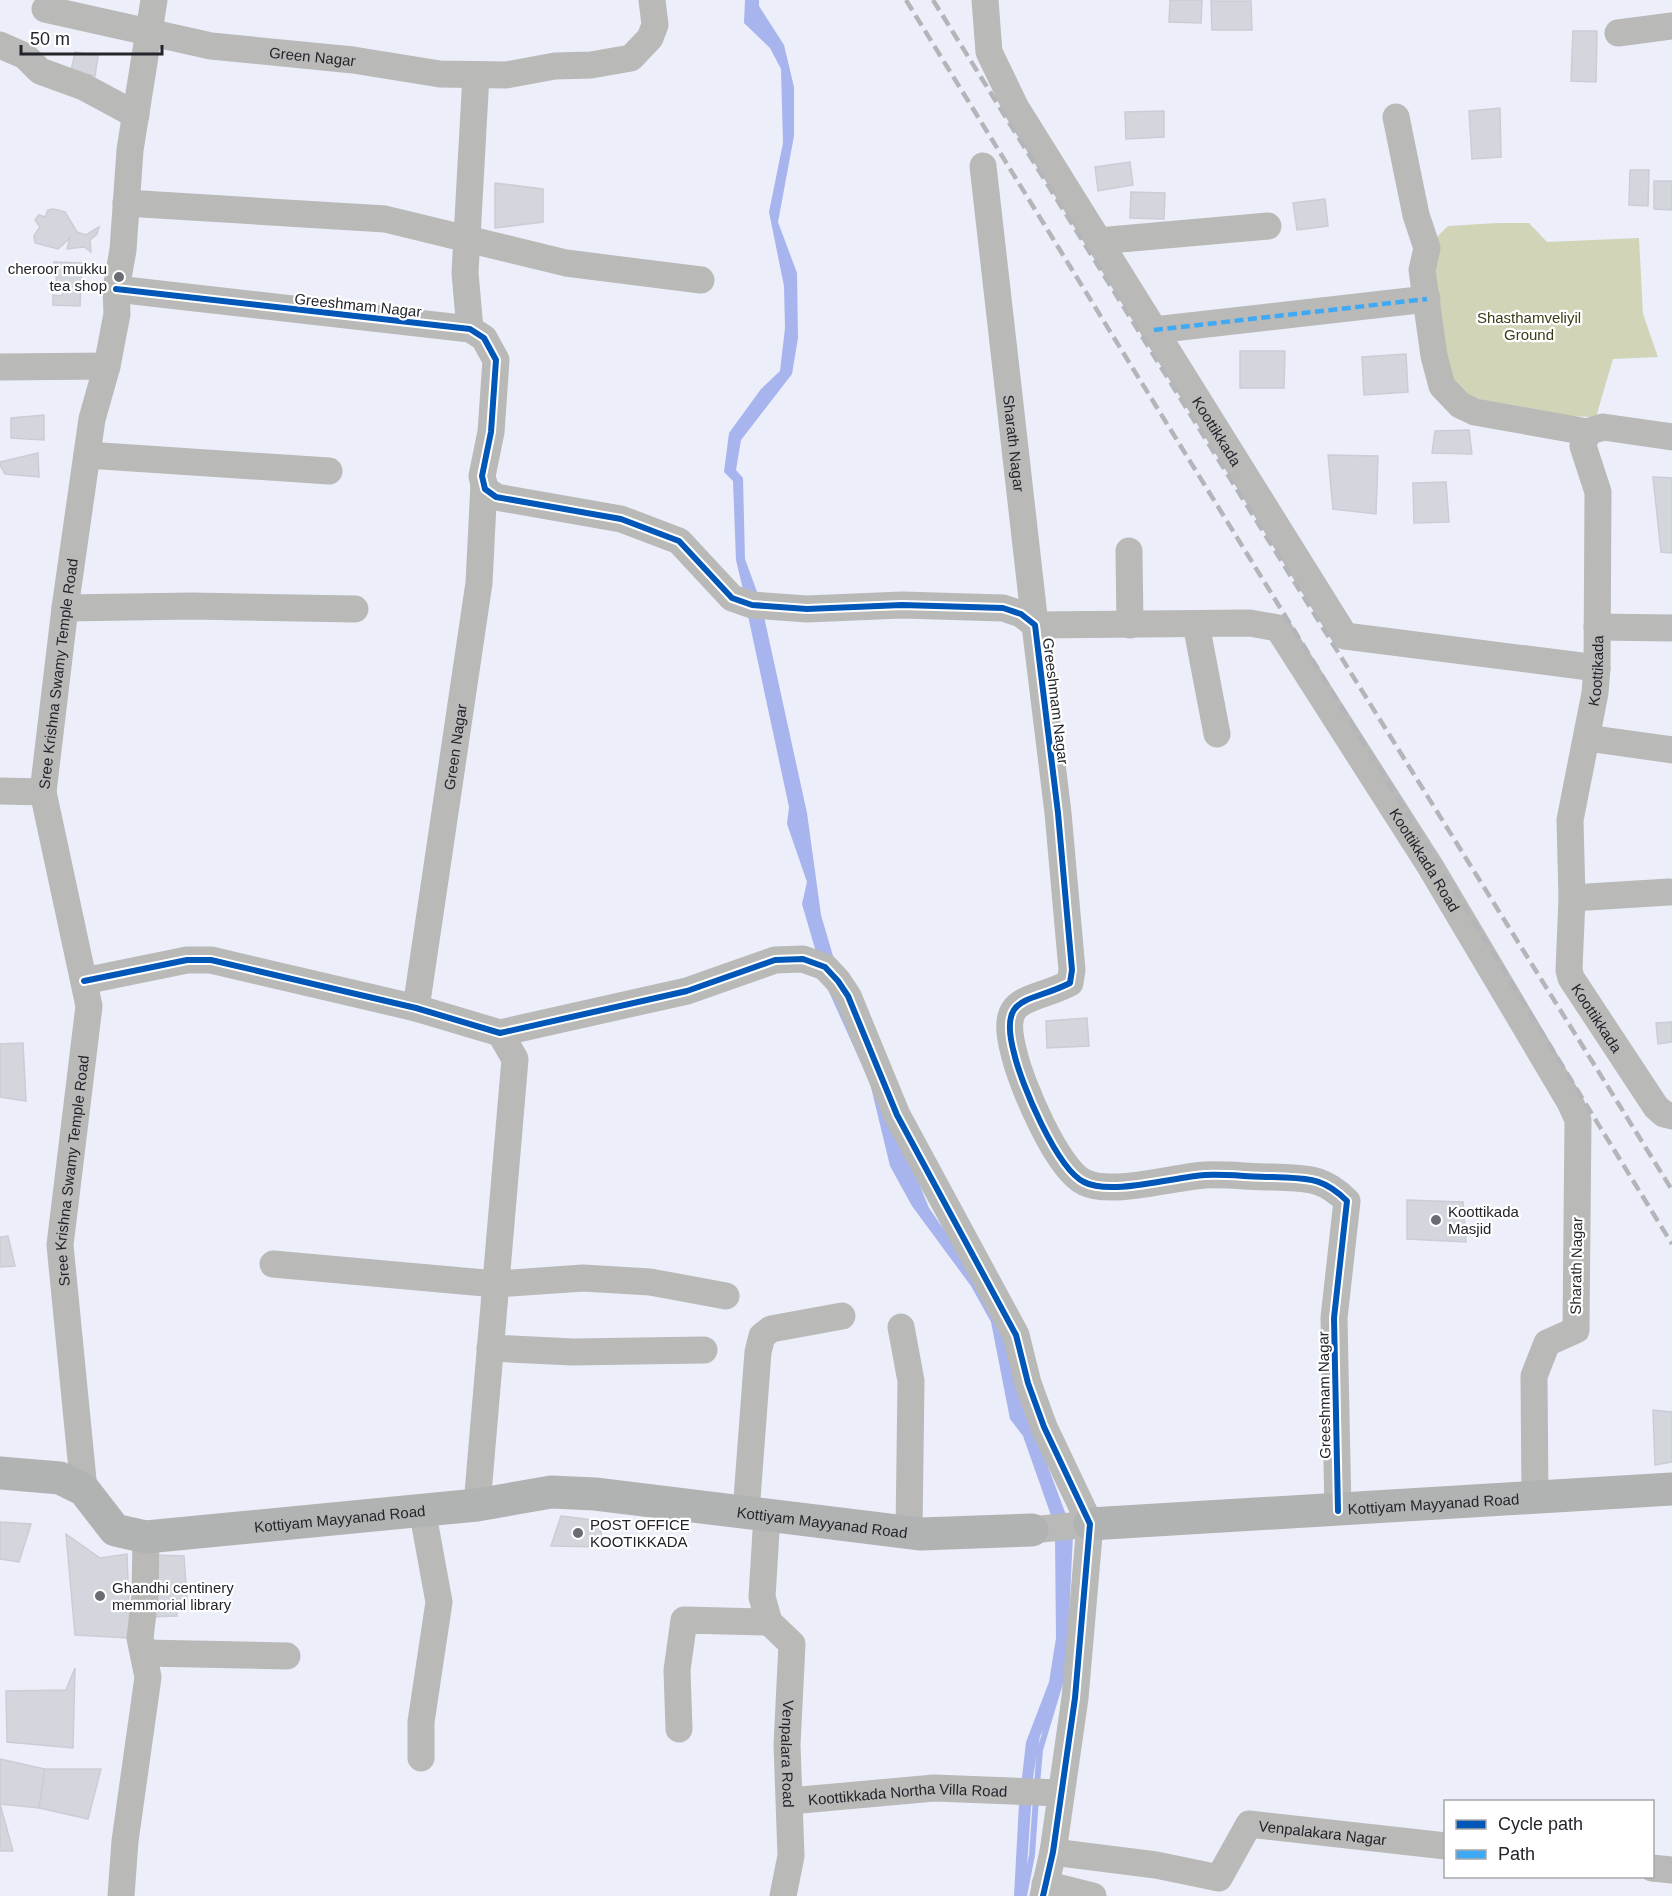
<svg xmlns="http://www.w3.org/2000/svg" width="1672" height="1896" font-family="Arial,sans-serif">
	<rect width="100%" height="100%" fill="#eceff9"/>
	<polygon fill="#d2d4b8" points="1497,223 1529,223 1547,242 1639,238 1643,314 1658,357 1613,359 1596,417 1524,415 1468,395 1453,386 1440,353 1432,242 1448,226"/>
	<g fill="#a7b4ed">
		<polygon points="745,0 759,0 759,6 784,45 794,87 794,136 778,222 797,273 798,338 792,374 741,440 736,470 743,478 745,559 760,600 745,598 736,560 733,481 724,472 729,433 761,389 780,371 785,328 784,286 769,212 783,143 781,69 770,48 744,23"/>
		<polygon points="747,611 763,612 807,813 821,915 848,1007 929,1208 993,1301 1039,1443 1068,1520 1053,1521 1023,1436 1010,1419 991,1322 971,1286 912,1206 890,1166 870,1083 825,983 802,904 807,882 787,824 789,807"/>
		<polygon points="1073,1535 1067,1658 1050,1717 1040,1736 1033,1778 1025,1896 1014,1896 1019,1804 1026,1742 1049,1682 1056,1638 1055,1539"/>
	</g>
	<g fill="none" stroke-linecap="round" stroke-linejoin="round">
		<g stroke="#a7b4ed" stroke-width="6">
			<polyline points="1037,1784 1040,1750 1066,1663"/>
			<polyline points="1024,1896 1032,1855 1036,1798"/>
		</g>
	</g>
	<g fill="#d3d6dd" stroke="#cbcdd5" stroke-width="1.5">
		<polygon points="1170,0 1202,0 1201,23 1169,22"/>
		<polygon points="1211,1 1251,1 1252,30 1212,30"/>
		<polygon points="1573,31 1597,31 1596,82 1571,81"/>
		<polygon points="75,52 98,56 95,76 71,71"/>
		<polygon points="1500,108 1501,157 1472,159 1469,111"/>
		<polygon points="1164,111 1164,137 1126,139 1125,112"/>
		<polygon points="1130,162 1133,185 1098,191 1095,167"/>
		<polygon points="1630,170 1649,170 1648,206 1629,205"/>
		<polygon points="1654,181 1672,181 1672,210 1654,209"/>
		<polygon points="495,183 543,189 543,222 495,228"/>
		<polygon points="1131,192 1165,193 1164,219 1130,218"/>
		<polygon points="1325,199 1328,226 1297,230 1293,203"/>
		<polygon points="53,209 65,212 77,232 86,235 99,227 97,234 90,240 91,252 84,247 67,249 70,238 58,249 35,243 34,236 40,227 35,220 39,215 45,217 48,210"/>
		<polygon points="54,262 82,263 80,306 53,305 53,295 62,296 63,290 57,284"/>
		<polygon points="1240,351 1285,351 1284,388 1240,388"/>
		<polygon points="1406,354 1408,392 1364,395 1362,357"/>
		<polygon points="44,415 44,440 11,438 11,418"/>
		<polygon points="1469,430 1472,454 1432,453 1435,431"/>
		<polygon points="38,453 39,477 5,474 0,465 0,462"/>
		<polygon points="1328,455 1378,456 1376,514 1333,509"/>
		<polygon points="1653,477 1672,478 1672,553 1661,552"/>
		<polygon points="1446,482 1449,522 1414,523 1413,483"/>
		<polygon points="1087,1018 1089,1046 1047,1048 1046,1021"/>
		<polygon points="1672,1022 1672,1042 1658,1044 1656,1023"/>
		<polygon points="23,1043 26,1101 0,1097 0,1044"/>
		<polygon points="1407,1200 1463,1202 1466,1242 1407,1239"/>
		<polygon points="8,1236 15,1266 0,1267 0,1237"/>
		<polygon points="1653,1410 1672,1412 1672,1462 1655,1465"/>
		<polygon points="561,1516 601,1521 601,1547 551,1546"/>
		<polygon points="0,1522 31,1524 19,1562 0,1559"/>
		<polygon points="66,1534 100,1558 127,1554 130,1638 75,1635"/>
		<polygon points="151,1555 184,1556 187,1600 177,1602 177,1616 149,1617"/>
		<polygon points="75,1668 73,1748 7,1742 6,1691 66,1690"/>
		<polygon points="0,1759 45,1769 39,1808 0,1804"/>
		<polygon points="45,1769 101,1769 88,1819 39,1808"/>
		<polygon points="0,1804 13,1851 0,1851"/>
	</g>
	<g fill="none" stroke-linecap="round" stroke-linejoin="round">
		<g stroke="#b9b9b8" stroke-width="27">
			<path id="s1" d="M 985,0 L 989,52 L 1016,108 L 1345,636 L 1597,668"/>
			<path id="s2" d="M 45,9 L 211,46 L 353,60 L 440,74 L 506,75 L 555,66 L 591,65 L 631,58 L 650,38 L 655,25 L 652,0"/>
			<polyline points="1618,33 1672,26"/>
			<polyline points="0,45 25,56 40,71 84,87 136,115"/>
			<polyline points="1396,117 1416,215 1427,248 1422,270 1434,356 1442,386 1460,405 1475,412 1587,432"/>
			<path id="s3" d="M 983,166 L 1035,625 L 1250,623 L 1278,628 L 1430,866 L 1570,1102 L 1578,1120 L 1576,1330 L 1547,1343 L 1534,1376 L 1535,1498"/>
			<polyline points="126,203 385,219 566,263 701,280"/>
			<polyline points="1098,241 1268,226"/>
			<path d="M 116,289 L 470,329 L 484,338 L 496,360 L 491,432 L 482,476 L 485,489 L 496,497 L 621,519 L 679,541 L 732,598 L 752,605 L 807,609 L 902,605 L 1003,608 L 1021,614 L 1035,625 L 1058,813 L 1072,970 L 1070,983 C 1029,1004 998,993 1014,1053 C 1021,1084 1057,1169 1084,1182 C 1110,1196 1174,1177 1205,1175 C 1227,1174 1251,1177 1273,1177 C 1307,1179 1322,1176 1347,1201 L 1334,1318 L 1338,1511"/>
			<polyline points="470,329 465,273 476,75"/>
			<polyline points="1154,330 1427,299"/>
			<polyline points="0,367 107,366"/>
			<polyline points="87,455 329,471"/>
			<polyline points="1129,551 1130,625"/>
			<polyline points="65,608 192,606 355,609"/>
			<polyline points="1196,624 1217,734"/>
			<polyline points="1597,627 1672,628"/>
			<polyline points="1587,738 1672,750"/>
			<polyline points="0,791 43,792"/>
			<path id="s4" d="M 1669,892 L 1572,898 L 1570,820 L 1595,693 L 1597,668 L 1598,492 L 1583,446 L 1587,432 L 1603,427 L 1672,437"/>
			<path id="s5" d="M 1572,898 L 1569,970 L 1571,978 L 1656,1107 L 1664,1114 L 1672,1116"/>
			<polyline points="84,981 187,960 211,960 416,1008 500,1033 687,991 775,960 803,959 825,967 838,981 848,996 897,1115 1016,1335 1028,1383 1044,1427 1090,1524 1075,1698 1053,1852 1043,1896"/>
			<path id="s6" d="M 416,1008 L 479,583 L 484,484"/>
			<polyline points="273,1264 496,1284 583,1278 650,1282 726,1296"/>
			<polyline points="901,1327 911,1381 909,1532"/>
			<polyline points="490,1348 573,1352 704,1350"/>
			<path id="s7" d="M 84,1490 L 60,1245 L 89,1006 L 43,792 L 65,608 L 92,419 L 107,366 L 117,314 L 116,289 L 123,250 L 130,150 L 154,0"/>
			<polyline points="477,1505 515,1059 500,1033"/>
			<polyline points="746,1512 758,1352 762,1336 771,1329 842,1316"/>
			<path id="s8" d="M 767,1515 L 762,1597 L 769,1622 L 792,1644 L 787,1745 L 791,1856 L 783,1896"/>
			<polyline points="1032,1530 1090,1524"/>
			<polyline points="144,1653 287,1656"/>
			<polyline points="679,1729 677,1670 684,1620 769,1622"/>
			<polyline points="421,1758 421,1722 439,1602 422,1509"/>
			<path id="s9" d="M 790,1801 L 934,1788 L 1060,1793"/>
			<path id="s10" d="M 1053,1852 L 1156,1865 L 1219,1878 L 1249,1824 L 1446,1846"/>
			<polyline points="1652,1868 1672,1870"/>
			<polyline points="1045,1884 1093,1896"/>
			<polyline points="121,1896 125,1841 148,1677 140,1638 145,1596 146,1537"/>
		</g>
		<g stroke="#b1b3b3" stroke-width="33">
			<path id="s11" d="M 0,1473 L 60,1478 L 84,1490 L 115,1530 L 146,1537 L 477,1505 L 551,1492 L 595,1494 L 921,1534 L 1032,1530"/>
			<path id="s12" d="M 1090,1524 L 1672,1489"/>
		</g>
		<g stroke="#b4b5b8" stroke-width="4.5" stroke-dasharray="12 6" stroke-linecap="butt">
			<polyline points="906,0 1672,1244"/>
			<polyline points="933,0 1672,1190"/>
		</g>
		<polyline stroke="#3fa9f5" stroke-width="4.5" stroke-dasharray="9 4.5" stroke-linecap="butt" points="1154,330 1427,299"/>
		<defs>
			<g id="cycleway">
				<path d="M 116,289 L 470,329 L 484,338 L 496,360 L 491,432 L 482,476 L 485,489 L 496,497 L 621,519 L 679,541 L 732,598 L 752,605 L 807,609 L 902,605 L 1003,608 L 1021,614 L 1035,625 L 1058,813 L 1072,970 L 1070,983 C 1029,1004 998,993 1014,1053 C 1021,1084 1057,1169 1084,1182 C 1110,1196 1174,1177 1205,1175 C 1227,1174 1251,1177 1273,1177 C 1307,1179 1322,1176 1347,1201 L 1334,1318 L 1338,1511"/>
				<polyline points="84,981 187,960 211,960 416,1008 500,1033 687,991 775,960 803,959 825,967 838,981 848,996 897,1115 1016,1335 1028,1383 1044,1427 1090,1524 1075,1698 1053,1852 1043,1896"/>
			</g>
		</defs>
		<use href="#cycleway" stroke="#fff" stroke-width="10"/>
		<use href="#cycleway" stroke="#0057b8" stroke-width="6"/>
	</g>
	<g fill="#696c73" stroke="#fff" stroke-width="2">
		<circle cx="119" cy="277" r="6"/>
		<circle cx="1436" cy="1220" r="6"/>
		<circle cx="578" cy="1533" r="6"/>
		<circle cx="100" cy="1596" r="6"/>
	</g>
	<g text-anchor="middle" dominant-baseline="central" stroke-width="4.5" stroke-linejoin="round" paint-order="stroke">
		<g font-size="15" fill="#23252b" stroke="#fff">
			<text stroke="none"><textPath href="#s2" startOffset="272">Green Nagar</textPath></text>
			<text transform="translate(358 305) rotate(6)">Greeshmam Nagar</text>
			<text stroke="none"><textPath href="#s1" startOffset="495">Koottikkada</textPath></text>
			<text stroke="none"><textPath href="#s3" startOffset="279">Sharath Nagar</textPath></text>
			<text stroke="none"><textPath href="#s4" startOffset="327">Koottikada</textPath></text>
			<text stroke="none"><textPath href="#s7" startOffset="825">Sree Krishna Swamy Temple Road</textPath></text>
			<text transform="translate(1056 701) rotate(83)">Greeshmam Nagar</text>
			<text stroke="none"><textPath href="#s6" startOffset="264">Green Nagar</textPath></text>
			<text stroke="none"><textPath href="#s3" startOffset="980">Koottikkada Road</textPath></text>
			<text stroke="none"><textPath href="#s5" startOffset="128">Koottikkada</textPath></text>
			<text stroke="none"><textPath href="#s7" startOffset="321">Sree Krishna Swamy Temple Road</textPath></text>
			<text transform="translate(1576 1266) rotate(-89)">Sharath Nagar</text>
			<text transform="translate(1324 1395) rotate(-91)">Greeshmam Nagar</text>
			<text stroke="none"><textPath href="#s12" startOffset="344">Kottiyam Mayyanad Road</textPath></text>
			<text stroke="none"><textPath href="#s11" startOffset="364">Kottiyam Mayyanad Road</textPath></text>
			<text stroke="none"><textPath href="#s11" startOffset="850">Kottiyam Mayyanad Road</textPath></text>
			<text stroke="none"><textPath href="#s8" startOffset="250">Venpalara Road</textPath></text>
			<text stroke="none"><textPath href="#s9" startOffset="118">Koottikkada Northa Villa Road</textPath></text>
			<text stroke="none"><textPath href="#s10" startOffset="304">Venpalakara Nagar</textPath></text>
		</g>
		<g font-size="15" fill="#23252b" stroke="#fff" text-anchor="start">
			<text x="107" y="268" text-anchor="end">cheroor mukku<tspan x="107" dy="17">tea shop</tspan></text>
			<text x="1448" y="1211">Koottikada<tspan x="1448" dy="17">Masjid</tspan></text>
			<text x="590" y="1524">POST OFFICE<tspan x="590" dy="17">KOOTIKKADA</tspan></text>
			<text x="112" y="1587">Ghandhi centinery<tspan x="112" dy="17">memmorial library</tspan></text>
		</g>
		<g font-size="15" fill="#3c3b14" stroke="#fff">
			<text x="1529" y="317">Shasthamveliyil<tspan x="1529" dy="17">Ground</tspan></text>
		</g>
	</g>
	<rect x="1444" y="1800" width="210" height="78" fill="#ffffff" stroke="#a7a8aa" stroke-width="1.5"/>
	<rect x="1456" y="1820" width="30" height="9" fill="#0057b8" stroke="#a7a8aa" stroke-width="1.5"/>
	<text x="1498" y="1830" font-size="18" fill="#23252b">Cycle path</text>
	<rect x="1456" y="1850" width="30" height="9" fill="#3fa9f5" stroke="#a7a8aa" stroke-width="1.5"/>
	<text x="1498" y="1860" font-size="18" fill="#23252b">Path</text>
	<path d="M21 45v9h141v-9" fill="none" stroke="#23252b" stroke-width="3"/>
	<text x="30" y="45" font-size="18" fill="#23252b" stroke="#ffffff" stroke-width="4.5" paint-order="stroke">50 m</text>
</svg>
